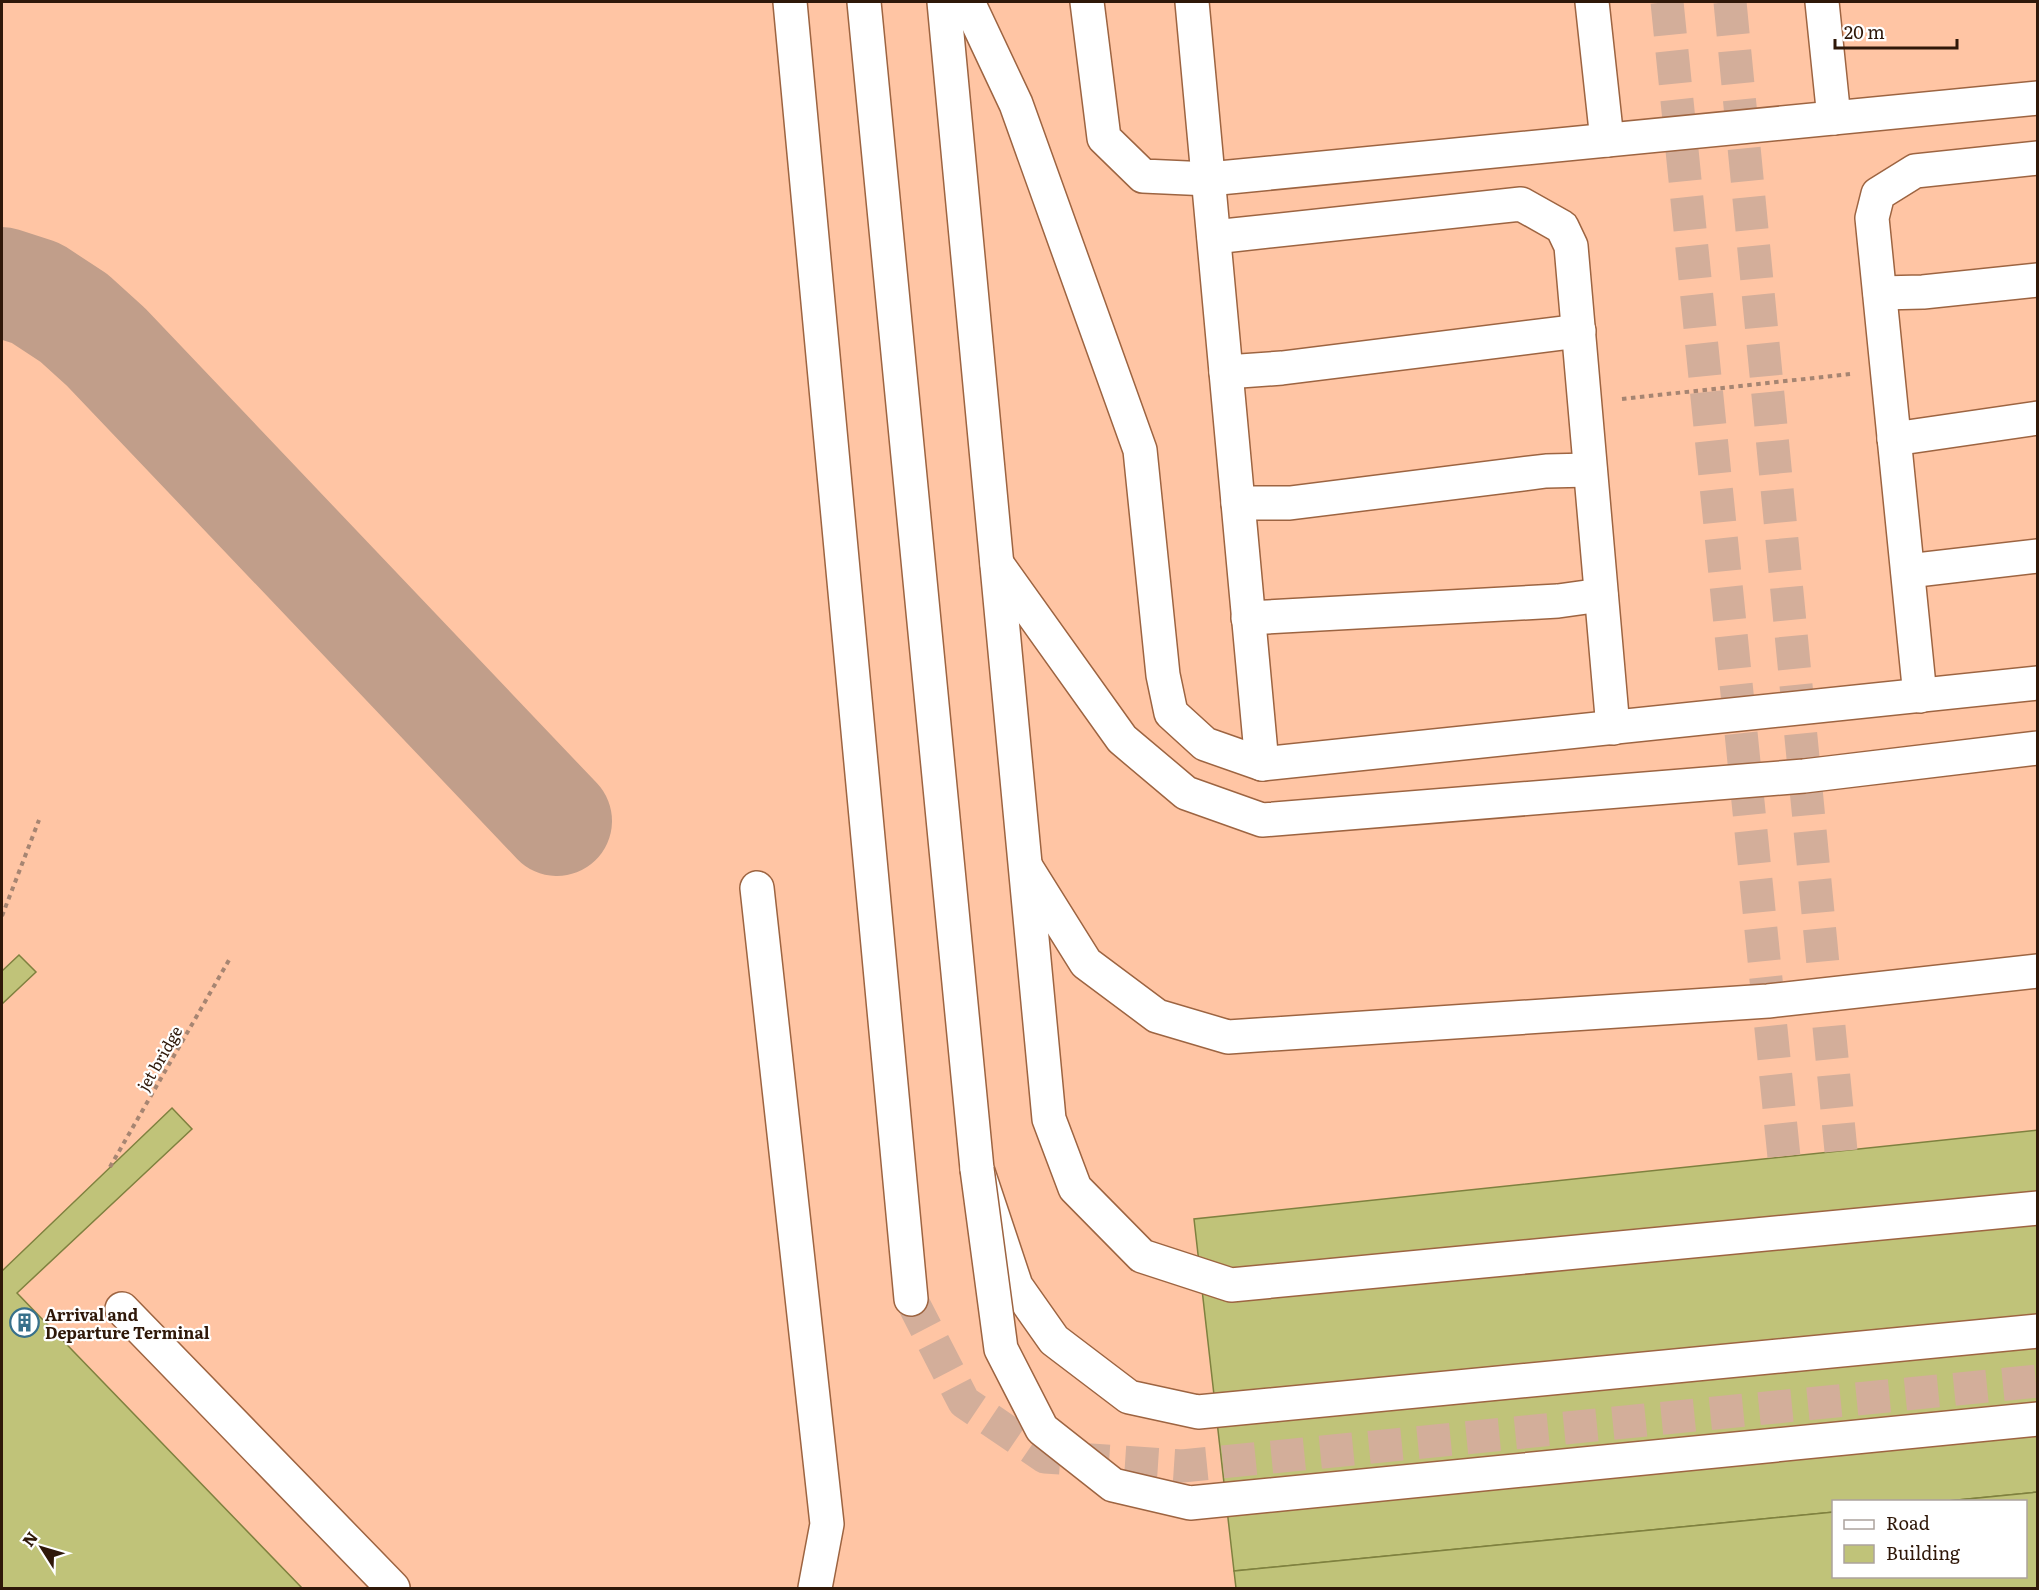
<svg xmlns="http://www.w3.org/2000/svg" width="2039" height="1590" font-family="Literata,serif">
	<rect width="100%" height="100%" fill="#fcd4be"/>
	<path fill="#ffc5a4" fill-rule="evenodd" d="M 2,2 L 2037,2 L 2037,1588 L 2,1588 ZM 1834,1502 L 2026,1502 L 2026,1576 L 1834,1576 Z"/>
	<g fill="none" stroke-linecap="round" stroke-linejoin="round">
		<polyline stroke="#c19e8a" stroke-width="110" points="2,282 36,293 74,318 106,347 557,821"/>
	</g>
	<g fill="#c0c379" stroke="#7f813f" stroke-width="1.5">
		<polygon points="19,955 36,972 2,1004 2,971"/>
		<polygon points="172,1108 192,1129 17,1293 302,1588 2,1588 2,1271"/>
		<polygon points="2038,1130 2038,1492 1937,1502 1834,1502 1834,1512 1234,1571 1194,1219"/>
		<polygon points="2038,1492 2038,1588 1236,1588 1234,1571 1834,1512 1834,1576 2026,1576 2026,1502 1937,1502"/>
	</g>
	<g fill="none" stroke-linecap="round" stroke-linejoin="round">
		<g stroke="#d3ae9a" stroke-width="33" stroke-dasharray="33 16" stroke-linecap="butt">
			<polyline points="1667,2 1784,1157"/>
			<polyline points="1730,2 1841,1151"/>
		</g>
		<polyline stroke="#d3ae9a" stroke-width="33" stroke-dasharray="33 16" stroke-linecap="butt" points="911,1299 964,1402 1045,1457 1182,1466 2038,1381"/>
		<defs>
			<g id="minor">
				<polyline points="968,2 1016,104 1140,450 1163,675 1171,713 1205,744 1262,764 2038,683"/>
				<polyline points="1087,2 1104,138 1143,176 1209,179 2038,98"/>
				<polyline points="1192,2 1262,764"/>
				<polyline points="1592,2 1607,140"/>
				<polyline points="1822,2 1834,118"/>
				<polyline points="1214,237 1521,204 1562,227 1571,246 1613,728"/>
				<polyline points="1880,293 1923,292 2038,280"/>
				<polyline points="1226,372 1282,368 1579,331"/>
				<polyline points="1894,439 2038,418"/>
				<polyline points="1238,503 1290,503 1546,471 1590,470"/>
				<polyline points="997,564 1122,739 1186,793 1262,820 1804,776 2038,748"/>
				<polyline points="1908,571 2038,556"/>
				<polyline points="1248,618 1558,601 1601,595"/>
				<polyline points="1920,696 1872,218 1878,194 1915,171 2038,158"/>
				<polyline points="1026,867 1086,963 1157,1016 1228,1037 1768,1001 2038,971"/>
				<polyline points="757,888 827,1524 815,1588"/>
				<polyline points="122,1309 393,1588"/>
			</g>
			<g id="major">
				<polyline points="790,2 911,1299"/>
				<polyline points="864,2 977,1169 1016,1286 1054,1340 1129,1397 1198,1412 2038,1331"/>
				<polyline points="944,2 1049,1119 1075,1188 1142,1256 1231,1285 2038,1208"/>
			</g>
		</defs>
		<use href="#minor" stroke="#9d6441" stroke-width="36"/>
		<use href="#major" stroke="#9d6441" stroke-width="36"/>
		<g stroke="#a68572" stroke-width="4" stroke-dasharray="4.5 4.5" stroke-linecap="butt">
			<polyline points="1622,399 1850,374"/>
			<polyline points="2,916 39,820"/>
			<polyline points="110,1167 229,960"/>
		</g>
		<use href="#minor" stroke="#fff" stroke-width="33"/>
		<use href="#major" stroke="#fff" stroke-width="33"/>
		<defs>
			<polyline id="major-bridge" points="977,1169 1001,1349 1042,1429 1113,1485 1190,1503 2038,1419"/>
		</defs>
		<use href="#major-bridge" stroke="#9d6441" stroke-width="36" stroke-linecap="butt"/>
		<use href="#major-bridge" stroke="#fff" stroke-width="33"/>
	</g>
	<defs>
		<symbol id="building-ring" viewBox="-11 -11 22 22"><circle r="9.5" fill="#fff" stroke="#38708b" stroke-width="1.5"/><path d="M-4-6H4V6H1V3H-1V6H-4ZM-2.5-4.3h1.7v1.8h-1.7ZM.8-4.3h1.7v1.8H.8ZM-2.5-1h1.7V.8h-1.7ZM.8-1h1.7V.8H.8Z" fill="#38708b"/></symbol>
	</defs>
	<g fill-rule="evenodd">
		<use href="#building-ring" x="8" y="1306" width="33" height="33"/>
	</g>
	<g text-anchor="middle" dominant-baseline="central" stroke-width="4.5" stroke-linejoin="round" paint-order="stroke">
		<g font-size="16" fill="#2f1809" stroke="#fff">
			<text transform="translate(159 1058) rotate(-60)">jet bridge</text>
		</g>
		<g font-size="16" font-weight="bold" fill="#2f1809" stroke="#fff" text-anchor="start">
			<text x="45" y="1314">Arrival and<tspan x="45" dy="18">Departure Terminal</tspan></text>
		</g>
	</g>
	<rect width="2039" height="1590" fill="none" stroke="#2f1809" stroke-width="6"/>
	<rect x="1832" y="1500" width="195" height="78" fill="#ffffff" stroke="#aca39d" stroke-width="1.5"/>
	<rect x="1844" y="1520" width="30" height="9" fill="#ffffff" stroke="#aca39d" stroke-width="1.5"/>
	<text x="1886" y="1530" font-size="18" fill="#2f1809">Road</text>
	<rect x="1844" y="1545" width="30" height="18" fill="#c0c379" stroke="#aca39d" stroke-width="1.5"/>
	<text x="1886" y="1560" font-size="18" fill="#2f1809">Building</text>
	<g transform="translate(42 1548) rotate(307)" stroke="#ffffff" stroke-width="4.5" paint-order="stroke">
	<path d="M0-4.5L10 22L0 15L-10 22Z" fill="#2f1809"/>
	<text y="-9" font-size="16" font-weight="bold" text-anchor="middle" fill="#2f1809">N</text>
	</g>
	<path d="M1835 39v9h122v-9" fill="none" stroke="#2f1809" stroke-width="3"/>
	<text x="1844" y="39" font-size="18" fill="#2f1809" stroke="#ffffff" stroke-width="4.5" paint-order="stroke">20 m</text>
</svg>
